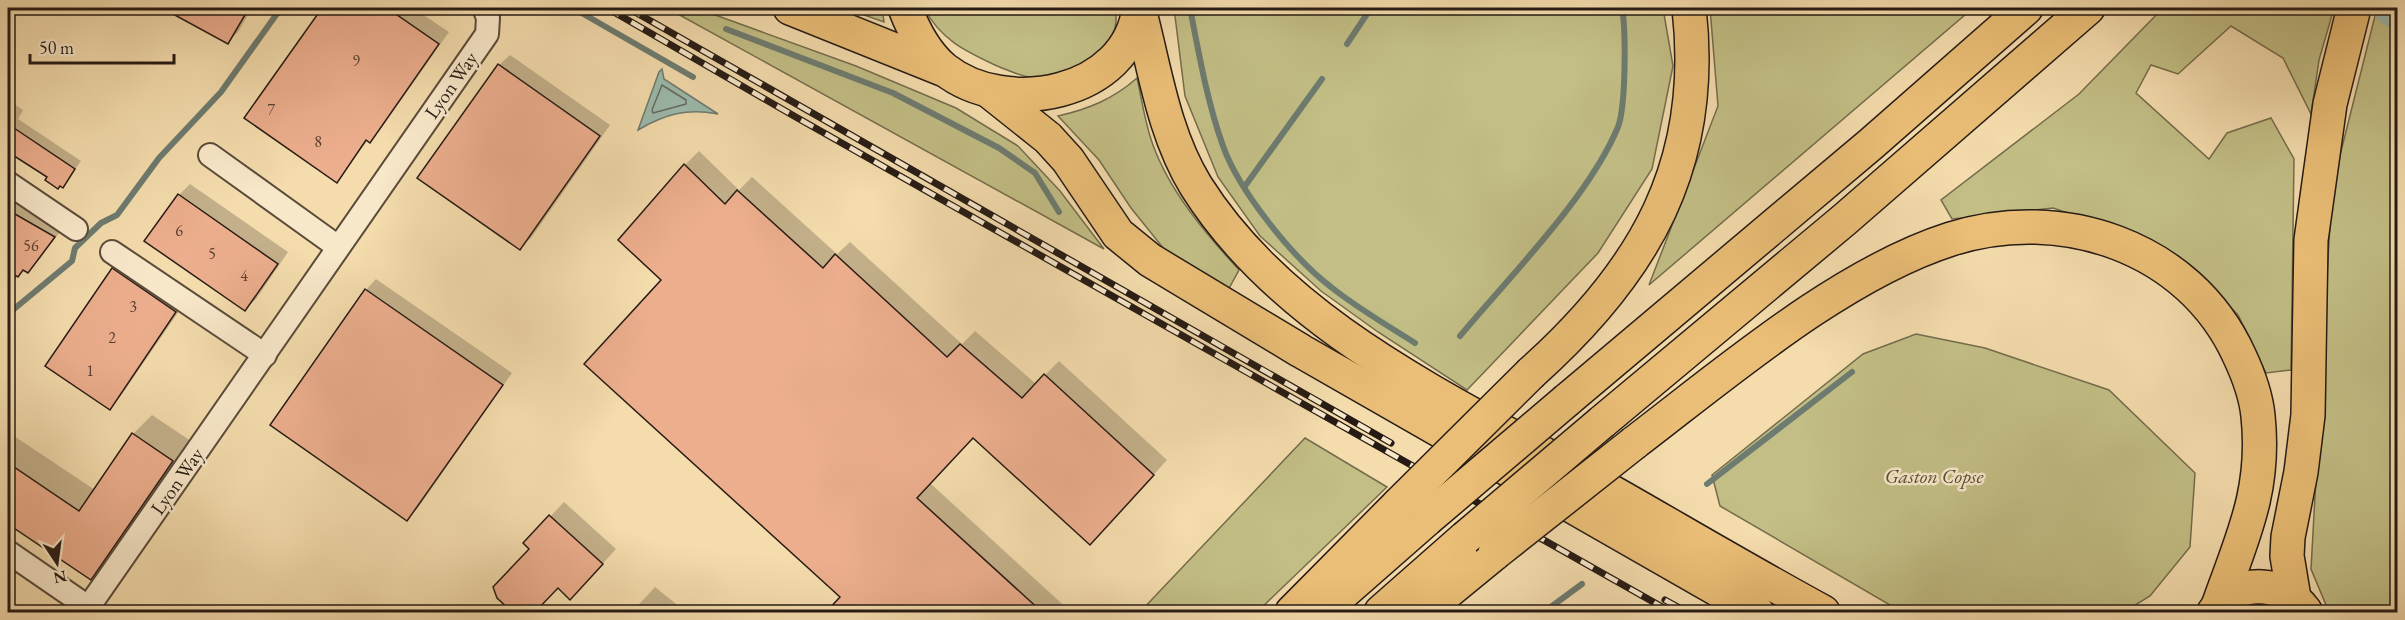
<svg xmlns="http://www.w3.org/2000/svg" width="2405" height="620" font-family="'EB Garamond',serif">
	<rect width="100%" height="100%" fill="#f4dcad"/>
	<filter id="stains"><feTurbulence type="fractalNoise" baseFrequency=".00333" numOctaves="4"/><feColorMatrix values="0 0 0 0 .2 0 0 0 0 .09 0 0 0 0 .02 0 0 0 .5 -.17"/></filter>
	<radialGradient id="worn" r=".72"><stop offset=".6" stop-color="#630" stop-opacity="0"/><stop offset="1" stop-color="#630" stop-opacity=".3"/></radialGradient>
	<g fill="#c2be85" stroke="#746c4c" stroke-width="1.5">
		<polygon points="667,8 696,8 856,66 956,108 1018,146 1060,191 1104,249"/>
		<polygon points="844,8 882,8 884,22"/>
		<path d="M 924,8 L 1116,8 L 1116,10 C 1116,18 1117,27 1113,33 C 1099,60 1063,79 1032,77 C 1021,77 1008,70 997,66 C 965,51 941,40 924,8 Z"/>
		<polygon points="1174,8 1663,8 1673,66 1652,169 1598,253 1467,390 1378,332 1321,291 1260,236 1218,177 1185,96"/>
		<polygon points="1710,8 1973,8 1649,285 1718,106"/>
		<polygon points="2163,8 2334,8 2319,60 2311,114 2283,58 2231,26 2178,74 2151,65 2136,93 2209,159 2227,133 2271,118 2294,159 2291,370 2266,373 2238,315 2194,271 2152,241 2053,208 1952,219 1941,200 2079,94"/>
		<polygon points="2377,8 2397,8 2397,612 2329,612 2311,569 2332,187"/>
		<path d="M 1137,78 C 1142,100 1145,124 1153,145 C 1170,192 1206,234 1239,270 L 1227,292 L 1168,254 L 1131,208 L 1099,160 L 1058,116 C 1089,109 1113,99 1137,78 Z"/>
		<polygon points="1916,334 1985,348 2109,390 2195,473 2190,547 2150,596 2124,612 1902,612 1720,506 1712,475 1863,354"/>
		<polygon points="1305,438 1387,487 1257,612 1140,612"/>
		<polygon points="2261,604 2273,606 2285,612 2235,612 2248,605"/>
	</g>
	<path fill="#9cbbae" stroke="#6d7b70" stroke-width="1.5" d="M 662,69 L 664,79 L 718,114 C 687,108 665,114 638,130 L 659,72 Z"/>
	<g fill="#0003">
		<polygon points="165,8 252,8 238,32 227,43"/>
		<polygon points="323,8 413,8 449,32 380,130 368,140 337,181 246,118"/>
		<polygon points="510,55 610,125 531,238 520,248 499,65"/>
		<polygon points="8,100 23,110 18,119 81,161 63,186 17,157 14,160 8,155"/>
		<polygon points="699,151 739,190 752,177 837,254 850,242 962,344 975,331 1036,384 1059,361 1167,460 1104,529 974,436 930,483 1071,612 828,612 842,597 664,280 685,165"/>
		<polygon points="190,184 288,252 256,299 245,309 179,195"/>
		<polygon points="8,190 65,225 39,260 28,271 24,269 18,275 8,269 8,253 15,242 8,238"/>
		<polygon points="124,258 186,301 120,397 110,408 113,269"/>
		<polygon points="376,279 512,373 418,508 407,519 366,290"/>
		<polygon points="152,415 191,441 109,560 90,579 8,522 8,442 14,436 95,490 133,434"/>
		<polygon points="564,502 616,549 584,584 558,587 534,612 514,612 498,597 531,549 525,543"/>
		<polygon points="655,587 686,612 632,612"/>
	</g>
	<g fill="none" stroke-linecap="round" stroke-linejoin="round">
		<polygon stroke="#616b61" stroke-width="1.5" points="662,85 686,100 686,104 653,113 652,110"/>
		<g stroke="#6d7b70" stroke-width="6">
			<polyline points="573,8 693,77"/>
			<path d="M 1190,8 C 1199,54 1207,101 1223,146 C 1239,191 1293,258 1331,287 C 1357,308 1387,325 1415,343"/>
			<polyline points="726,29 893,93 999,148 1035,173 1059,212"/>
			<polyline points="1347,44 1371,8"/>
			<polyline points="1245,186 1322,79"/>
			<polyline points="8,276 13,278"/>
			<polyline points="8,314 72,261 75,248 101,223 117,215 159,158 221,92 281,8"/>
			<path d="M 1460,336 C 1510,276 1589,197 1618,127 C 1626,106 1626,30 1622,8"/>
			<polyline points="1707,484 1852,372"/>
			<polyline points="1544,612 1582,584"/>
		</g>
		<polyline stroke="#9cbbae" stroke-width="34" points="2390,8 2398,13"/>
	</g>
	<g fill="#ecae8d" stroke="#261b14" stroke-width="1.5">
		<polygon points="162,8 249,8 228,44"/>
		<polygon points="322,8 387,8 439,44 370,143 366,140 337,183 244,118"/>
		<polygon points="498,64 600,136 520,250 417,178"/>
		<polygon points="8,124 75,169 63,188 60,186 58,189 45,180 47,177 8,152"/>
		<polygon points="684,164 725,204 737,190 823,268 835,254 947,357 960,344 1022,398 1044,374 1154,475 1090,545 973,438 917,498 1042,612 826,612 840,597 584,364 661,280 618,240"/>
		<polygon points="178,194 278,264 245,311 144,241"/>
		<polygon points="8,210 55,237 28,273 23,270 18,277 8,271"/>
		<polygon points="112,268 176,312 110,410 45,366"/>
		<polygon points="365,289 503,385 407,521 270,425"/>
		<polygon points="132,433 173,461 91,580 8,524 8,463 79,511"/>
		<polygon points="549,515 603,564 570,600 558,588 535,612 512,612 497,598 493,587 529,549 523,543"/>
	</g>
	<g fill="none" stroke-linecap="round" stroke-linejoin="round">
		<defs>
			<g id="street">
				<polyline points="210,155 338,247"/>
				<polyline points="8,183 76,229"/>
				<polyline points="112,252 265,355"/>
				<polyline points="8,552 88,607"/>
				<polyline points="85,612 487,34 488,18 484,8"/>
			</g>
			<g id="highway">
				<polyline points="790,8 942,69"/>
				<path d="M 905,8 C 913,29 926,54 944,69 C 1006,118 1128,95 1139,8"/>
				<path d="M 1139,9 C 1155,69 1163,132 1196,186 C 1283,324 1444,397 1582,475 C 1662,520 1742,568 1823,612"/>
				<polyline points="989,91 1048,138 1068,160 1118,234 1150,260 1301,351 1757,612"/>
				<path d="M 1531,373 C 1645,271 1707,164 1689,8"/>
				<polyline points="1567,400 1871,144 2026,8"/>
				<polyline points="1602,422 1844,220 2088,8"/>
				<path d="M 1634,443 C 1726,373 1841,274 1951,239 C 2061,204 2189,246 2239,355 C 2248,374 2256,395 2258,416 C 2266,491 2242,538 2218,606"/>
				<polyline points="2294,598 2287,556 2288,537 2301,472 2308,415 2311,240 2330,104 2354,8"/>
				<polyline points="1292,612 1399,504"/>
				<polyline points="1321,612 1427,519"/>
				<polyline points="1381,612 1465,538"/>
				<polyline points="1423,612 1495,553"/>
				<path d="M 2214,612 C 2235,578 2282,579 2305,611"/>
			</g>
		</defs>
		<use href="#street" stroke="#5a4b3a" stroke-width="26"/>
		<use href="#highway" stroke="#261b14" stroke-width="36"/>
		<use href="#street" stroke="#f8e8ca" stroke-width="22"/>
		<use href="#highway" stroke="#eabe76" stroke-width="33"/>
		<defs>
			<g id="rail">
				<polyline points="607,8 794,116 1671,612"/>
				<polyline points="628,8 1391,443"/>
				<polyline points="1665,600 1687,612"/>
			</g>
		</defs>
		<use href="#rail" stroke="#261b14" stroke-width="7"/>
		<use href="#rail" stroke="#f8e8ca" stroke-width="4.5" stroke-dasharray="14" stroke-linecap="butt"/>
		<defs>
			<g id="highway-bridge">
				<polyline points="1399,504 1531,373"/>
				<polyline points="1427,519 1567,400"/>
				<polyline points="1465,538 1602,422"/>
				<polyline points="1495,553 1634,443"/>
			</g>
		</defs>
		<use href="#highway-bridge" stroke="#261b14" stroke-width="36" stroke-linecap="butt"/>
		<use href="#highway-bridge" stroke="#eabe76" stroke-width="33"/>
	</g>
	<g text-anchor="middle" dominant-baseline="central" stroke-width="5" stroke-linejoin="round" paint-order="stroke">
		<g font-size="16" fill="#584032">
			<text x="356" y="60">9</text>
			<text x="271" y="109">7</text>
			<text x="318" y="141">8</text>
			<text x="179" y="230">6</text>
			<text x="31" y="245">56</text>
			<text x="212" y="253">5</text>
			<text x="244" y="275">4</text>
			<text x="133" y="306">3</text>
			<text x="112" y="337">2</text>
			<text x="90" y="370">1</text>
		</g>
		<g font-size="20" fill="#261b14" stroke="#f8e8ca">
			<text transform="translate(451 85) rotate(-55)">Lyon Way</text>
			<text transform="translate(177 481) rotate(-55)">Lyon Way</text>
		</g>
		<g font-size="20" font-style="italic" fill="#554c36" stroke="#f8e8ca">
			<text x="1934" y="476">Gaston Copse</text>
		</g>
	</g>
	<rect width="2405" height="620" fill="none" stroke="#f4dcad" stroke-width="30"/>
	<rect x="9" y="9" width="2387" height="602" fill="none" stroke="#261b14" stroke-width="3"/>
	<rect x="15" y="15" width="2375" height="590" fill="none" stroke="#261b14" stroke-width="1.5"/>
	<g transform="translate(57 563) rotate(167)" stroke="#f8e8ca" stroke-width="4.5" paint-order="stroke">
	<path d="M0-4.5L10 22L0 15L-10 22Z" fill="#261b14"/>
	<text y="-9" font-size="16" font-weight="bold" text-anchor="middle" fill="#261b14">N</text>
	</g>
	<path d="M30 54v9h144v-9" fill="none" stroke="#261b14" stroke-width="3"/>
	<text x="39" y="54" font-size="18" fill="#261b14" stroke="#f8e8ca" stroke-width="4.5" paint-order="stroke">50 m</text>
	<rect width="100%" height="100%" filter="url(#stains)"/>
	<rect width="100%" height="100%" fill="url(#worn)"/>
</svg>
